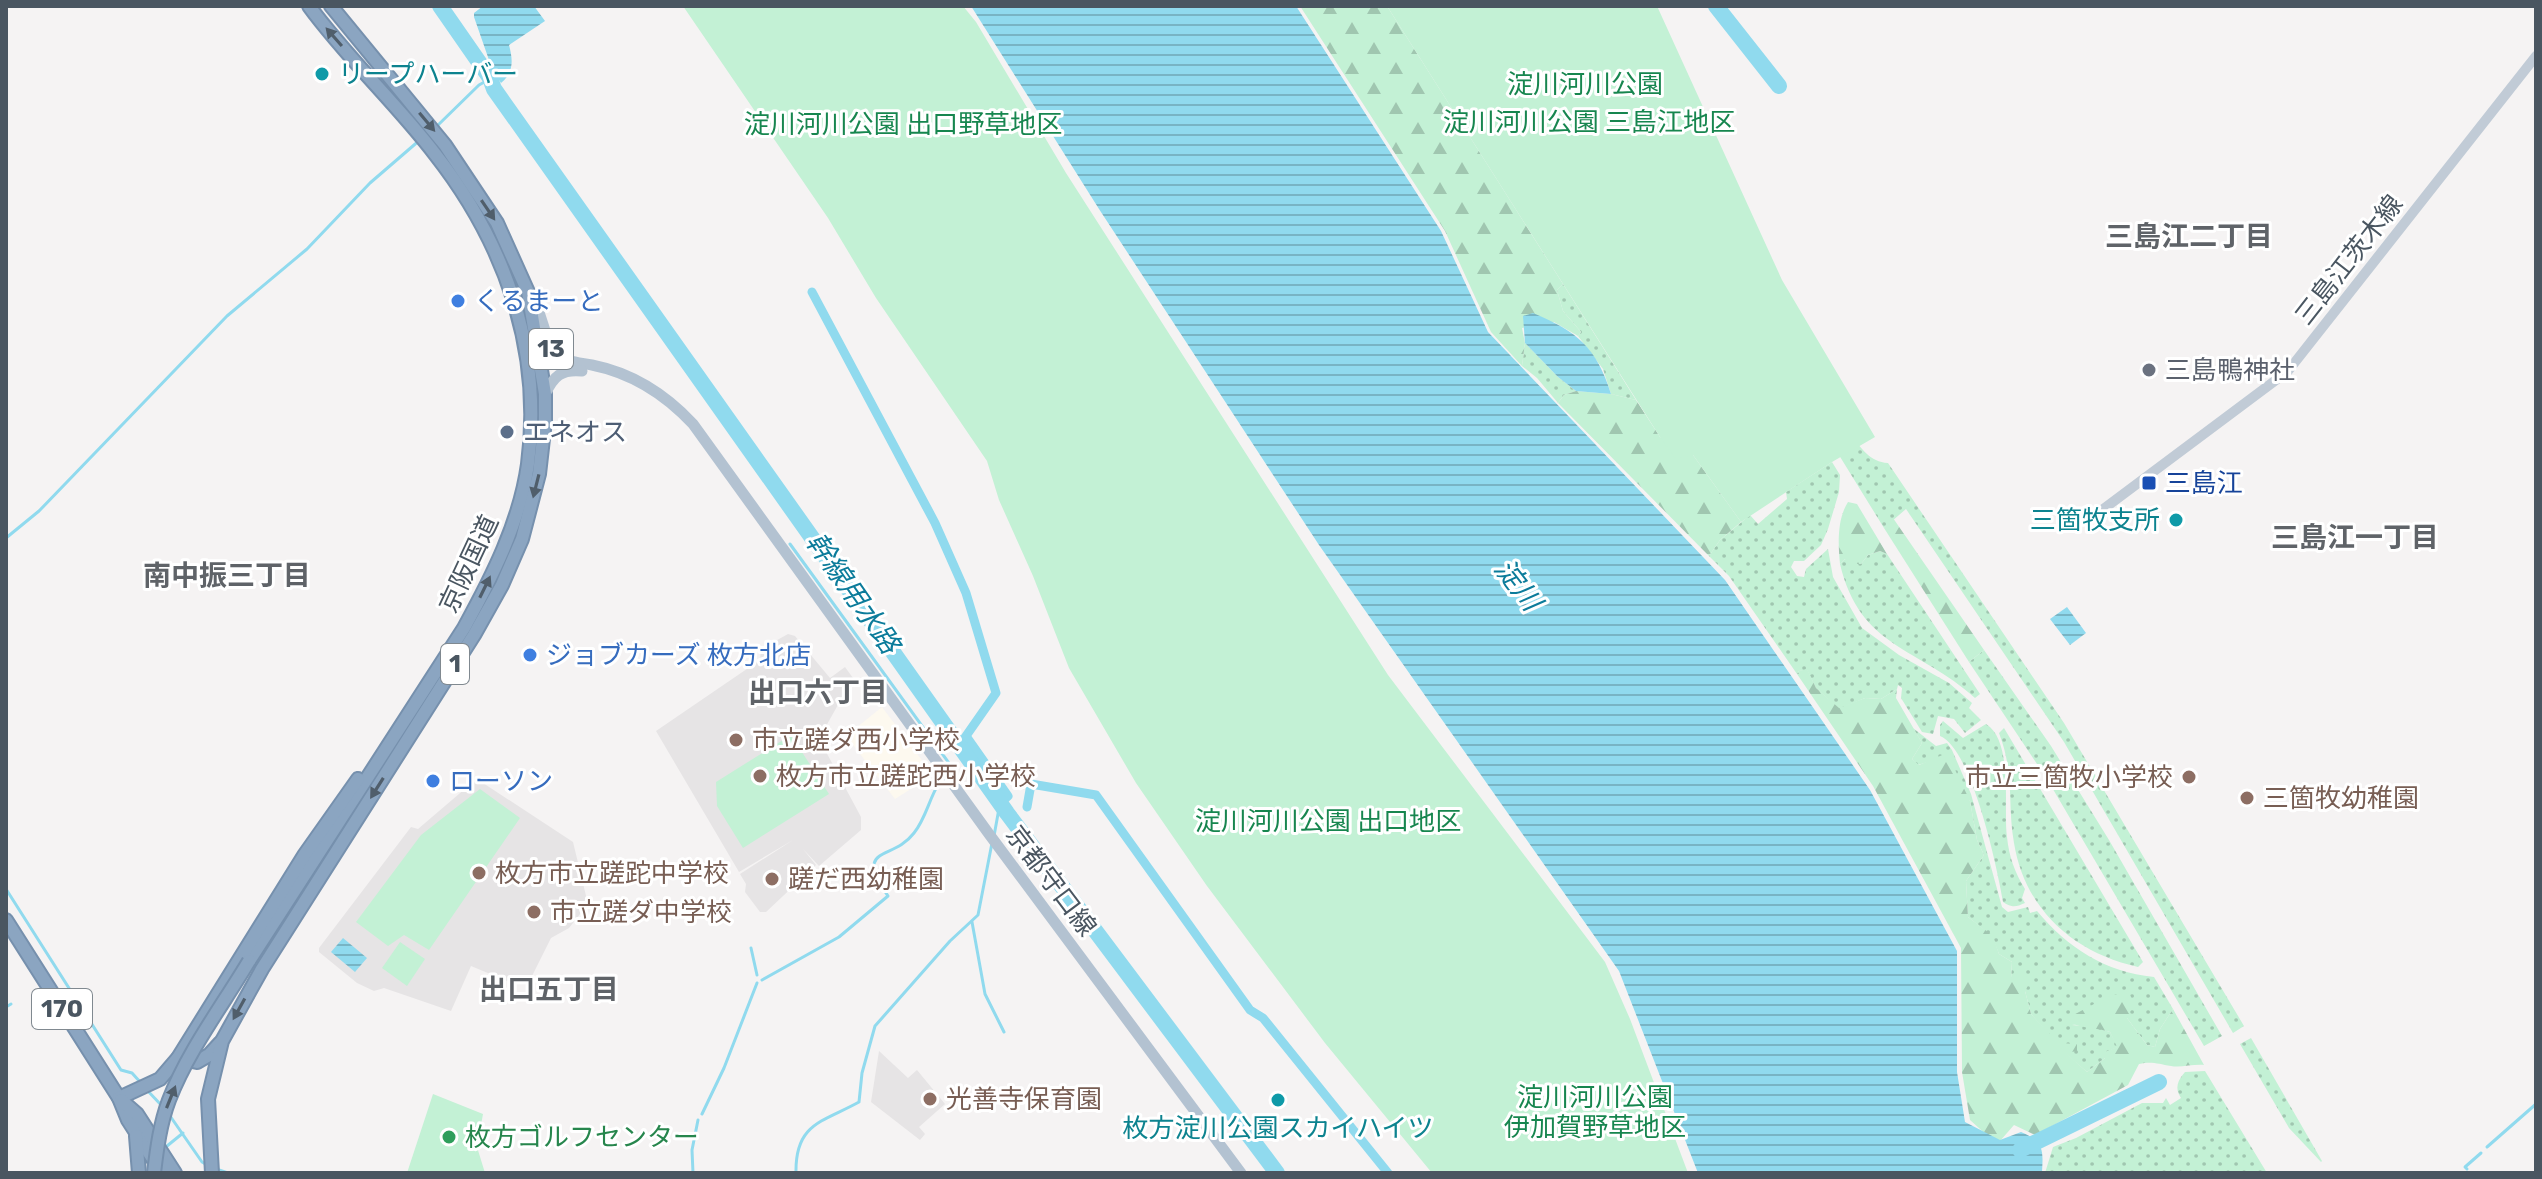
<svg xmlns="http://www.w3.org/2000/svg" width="2542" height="1179" font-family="Rubik,'Noto Sans JP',sans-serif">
	<defs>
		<pattern id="grass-dots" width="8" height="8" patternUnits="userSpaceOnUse" patternTransform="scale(2)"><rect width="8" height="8" fill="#c3f1d5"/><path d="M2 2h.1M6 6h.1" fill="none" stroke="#a0c6b0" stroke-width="1.8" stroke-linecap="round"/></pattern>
		<pattern id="forest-firs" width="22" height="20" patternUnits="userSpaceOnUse" patternTransform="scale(2)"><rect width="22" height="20" fill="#c3f1d5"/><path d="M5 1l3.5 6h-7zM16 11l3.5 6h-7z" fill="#a0c6b0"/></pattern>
		<pattern id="water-rules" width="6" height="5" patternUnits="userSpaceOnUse" patternTransform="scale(2)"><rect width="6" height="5" fill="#90daee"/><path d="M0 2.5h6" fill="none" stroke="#78b4c4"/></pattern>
	</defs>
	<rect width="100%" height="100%" fill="#f5f3f3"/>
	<polygon fill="#fdf9ef" points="882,707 933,775 895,799 846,736"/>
	<g fill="#e6e4e5">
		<polygon points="788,634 795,636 830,678 845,667 853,678 825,728 817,735 861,817 861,830 819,866 803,849 816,865 766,912 760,912 745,892 746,884 740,874 793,840 739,872 656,731 760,660 761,649"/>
		<polygon points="480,781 573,842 588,904 569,928 551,938 529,982 514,984 471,966 451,1011 384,988 374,991 357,983 319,952 319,948 411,827 418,829 473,782"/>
		<polygon points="879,1051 908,1078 917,1070 945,1104 919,1127 925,1134 920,1140 871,1102"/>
	</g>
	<g fill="url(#grass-dots)">
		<polygon points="1563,284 1636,400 1611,394 1603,369 1578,336 1581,332 1563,311 1557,290"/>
		<polygon points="1525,343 1558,377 1576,391 1564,395 1558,403 1537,378 1522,366"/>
		<path d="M 1851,435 C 1861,448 1870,462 1888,463 L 2064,723 L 2244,1026 L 2233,1033 L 2064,742 L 1906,509 L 1884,528 L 1834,447 Z"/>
		<polygon points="1832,462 1840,475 1839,492 1828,529 1821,545 1804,561 1794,561 1791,567 1797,576 1804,577 1806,569 1828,549 1833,577 1862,628 1899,655 1949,683 1972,703 1969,708 1981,720 1965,733 1954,719 1938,716 1933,734 1922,732 1901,698 1902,688 1898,685 1897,689 1881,699 1865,698 1839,709 1816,688 1807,670 1799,671 1797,674 1729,576 1709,556 1720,540 1750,515 1758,524 1787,499 1786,492"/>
		<path d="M 1880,551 L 1887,554 L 1980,694 L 1975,698 C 1919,647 1860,649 1840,564 L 1845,559 L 1861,564 L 1868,555 Z"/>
		<polygon points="1984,650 2051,746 2109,840 2222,1036 2204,1046 2047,779 1969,662"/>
		<path d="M 1943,721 L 1963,738 L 1986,724 C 2014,741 2003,809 2007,837 C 2009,857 2015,873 2025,889 L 2022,898 L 2025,903 C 2016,907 2012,908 2003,902 C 1997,867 1972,749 1940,736 L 1940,725 Z"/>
		<path d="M 1913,728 L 1936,746 L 1947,743 L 1952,750 L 1971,794 L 2002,907 L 2008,912 L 2028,907 L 2030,913 L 2037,911 C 2068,948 2105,972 2154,977 L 2173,1009 L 2160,1029 L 2155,1047 L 2147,1045 L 2127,1018 L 2072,1025 L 2094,1027 L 2110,1032 L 2118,1047 L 2106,1052 L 2105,1058 L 2087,1072 L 2065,1053 L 2031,1014 L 2025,991 L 2011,978 L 2012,962 L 1999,954 L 1992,936 L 1968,917 L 1966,881 L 1984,855 L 1977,840 L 1970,801 L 1931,761 L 1918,765 L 1912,759 L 1922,743 Z"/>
		<path d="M 2004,728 L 2143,962 L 2138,967 C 2074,953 2025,910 2014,843 C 2007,802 2015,775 1999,733 Z"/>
		<polygon points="2251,1038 2322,1161 2321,1162 2289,1128 2240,1044"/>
		<path d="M 2205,1071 L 2267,1173 L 2045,1173 L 2053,1147 L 2076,1138 L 2142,1103 L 2163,1103 L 2166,1098 L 2170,1105 L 2181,1098 C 2174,1088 2178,1080 2185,1072 Z"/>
	</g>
	<g fill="url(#forest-firs)">
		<polygon points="1300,6 1387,6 1563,284 1557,290 1563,311 1581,332 1578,336 1554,322 1522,328 1525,343 1522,366 1491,332 1445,231"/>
		<polygon points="1576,391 1611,394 1636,400 1660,437 1693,455 1741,522 1720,540 1709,556 1558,403 1564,395"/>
		<path d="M 1848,502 L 1857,504 L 1887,554 L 1880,551 L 1868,555 L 1861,564 L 1850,564 L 1845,559 L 1840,564 C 1838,544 1837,519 1848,502 Z"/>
		<polygon points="1893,518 1984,650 1969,662 1884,528"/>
		<path d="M 1807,669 L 1816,688 L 1839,708 L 1865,698 L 1881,699 L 1897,689 L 1896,698 L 1922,743 L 1912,759 L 1919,765 L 1947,753 L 1970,801 L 1977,840 L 1984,855 L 1966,881 L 1968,917 L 1993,936 L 1999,954 L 2012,962 L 2011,977 L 2021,976 L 2031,980 L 2025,991 L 2031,1014 L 2058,1043 L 2077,1044 L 2077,1051 L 2066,1053 L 2087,1072 L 2105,1058 L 2105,1052 L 2117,1047 L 2110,1032 C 2096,1027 2076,1029 2066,1019 L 2107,997 L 2128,991 L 2134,1003 L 2127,1018 L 2147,1045 L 2155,1047 L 2160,1029 L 2173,1009 L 2204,1065 C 2193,1064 2180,1068 2171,1066 C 2158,1064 2152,1061 2139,1064 L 2128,1085 L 2035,1135 L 2014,1125 L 2000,1141 L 1990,1138 L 1970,1120 L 1962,1072 L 1961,948 L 1873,786 L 1797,674 L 1799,671 Z"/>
	</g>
	<g fill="#c3f1d5">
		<polygon points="683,6 963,6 976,22 1066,173 1388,675 1605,962 1630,1019 1688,1173 1432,1173 1325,1043 1207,886 1136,783 1069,668 1033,576 999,500 987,461 876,298 828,218"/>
		<polygon points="1387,6 1657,6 1782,280 1875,437 1832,462 1741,522 1693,455 1676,459 1660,437"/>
		<polygon points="791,735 829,794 743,848 717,806 716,782"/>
		<polygon points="480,789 520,818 429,950 404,935 388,946 356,922 421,835"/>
		<polygon points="400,942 425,959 407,986 382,968"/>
		<polygon points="433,1094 483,1114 477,1147 485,1173 407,1173"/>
	</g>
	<g fill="url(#water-rules)">
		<path d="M 483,6 L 534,6 L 545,21 L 509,45 C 513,60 514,72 501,83 L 488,64 L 489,60 L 474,17 L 474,13 Z"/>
		<path d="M 971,6 L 1296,6 L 1441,231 L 1488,332 L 1725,580 L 1870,790 L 1957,951 L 1957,1072 L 1965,1122 L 2000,1140 L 2021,1132 C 2045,1142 2043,1151 2042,1173 L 1698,1173 L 1619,971 L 1319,545 L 1099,209 Z"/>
		<path d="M 1533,313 C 1578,332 1596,347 1611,394 L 1576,391 L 1558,377 L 1525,343 L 1523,316 Z"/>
		<polygon points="2067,607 2086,633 2070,645 2050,619"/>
		<polygon points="343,938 367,958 355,972 331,952"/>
	</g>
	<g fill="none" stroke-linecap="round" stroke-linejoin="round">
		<g stroke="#90daee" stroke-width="3">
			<polyline points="436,127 479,85 497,75"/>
			<polyline points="6,538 39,511 227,316 307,249 370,183 421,139"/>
			<polyline points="790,544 954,770"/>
			<polyline points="994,836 1000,803"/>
			<polyline points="6,889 121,1070 132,1073 141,1083"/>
			<polyline points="972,922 985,994 1004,1032"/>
			<polyline points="751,948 757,975"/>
			<path d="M 762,980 L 839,937 L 888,896 C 853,844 892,862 914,833 C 926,818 929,799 939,783"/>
			<polyline points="6,1007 11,1004"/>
			<polyline points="146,1089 163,1107"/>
			<polyline points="168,1113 202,1162 209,1166"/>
			<polyline points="702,1114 724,1068 757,983"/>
			<polyline points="167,1146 183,1133"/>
			<polyline points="2487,1147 2536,1104"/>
			<polyline points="216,1169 228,1173"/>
			<polyline points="2467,1169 2465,1167 2481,1153"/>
			<polyline points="693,1173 692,1150 698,1120"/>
			<path d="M 796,1173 C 795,1123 823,1122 859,1102 L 862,1073 L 875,1026 L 950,941 L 978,915 L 992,843"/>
		</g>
		<g stroke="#90daee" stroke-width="9">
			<polyline points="812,292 935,523 966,593 996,693 966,736 1008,796 1000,803"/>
			<polyline points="1027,807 1031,784 1096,795 1250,1010 1263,1018 1388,1173"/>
		</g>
		<g stroke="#90daee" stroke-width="16">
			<polyline points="440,6 490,78 494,89 1007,813 1277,1173"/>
			<polyline points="1716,6 1779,86"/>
			<polyline points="2020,1150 2159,1082"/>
		</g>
		<defs>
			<g id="highway">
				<polyline points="6,920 119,1098 128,1120 162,1173"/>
				<path d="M 249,961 L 464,628 C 492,577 520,522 528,464 C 543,350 505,243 435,154 C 396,103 347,58 309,6"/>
				<polyline points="178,1058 197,1062 209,1055 220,1043"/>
				<polyline points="119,1098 160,1079 178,1058 305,854 358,779"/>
				<polyline points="121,1100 137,1114 175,1173"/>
				<polyline points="136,1136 139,1173"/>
				<polyline points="212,1173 208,1099 222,1041 262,969 474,635 502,585 522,539 539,474 545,421 545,394 528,292 497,223 445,145 331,6"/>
			</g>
		</defs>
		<use href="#highway" stroke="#7690ad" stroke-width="16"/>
		<polyline stroke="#c1cbd6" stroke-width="10" points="2090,519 2288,371 2536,56"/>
		<g stroke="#b3c2d1" stroke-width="11">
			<path d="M 528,292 L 535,300 L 552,352 C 566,362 576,362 592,365 C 632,373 666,395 693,424 L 989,834 L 1241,1173"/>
			<path d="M 545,394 C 554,376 561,369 582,371"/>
		</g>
		<use href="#highway" stroke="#8ba5c1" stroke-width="12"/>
		<defs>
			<path id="highway-bridge" d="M 154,1173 C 157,1148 160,1124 169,1100 C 188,1051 222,1006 249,961"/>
		</defs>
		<use href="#highway-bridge" stroke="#7690ad" stroke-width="16" stroke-linecap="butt"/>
		<use href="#highway-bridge" stroke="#8ba5c1" stroke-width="12"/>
	</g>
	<defs><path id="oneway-solid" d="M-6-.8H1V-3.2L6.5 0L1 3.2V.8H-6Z" transform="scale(2)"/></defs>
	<g fill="#505e6b">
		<use href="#oneway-solid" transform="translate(334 37) rotate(-131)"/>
		<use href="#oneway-solid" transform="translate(427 122) rotate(50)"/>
		<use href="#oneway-solid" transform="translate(488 210) rotate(56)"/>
		<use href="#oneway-solid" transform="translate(536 486) rotate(104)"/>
		<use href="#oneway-solid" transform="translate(485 587) rotate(-64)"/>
		<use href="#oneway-solid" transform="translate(377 788) rotate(122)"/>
		<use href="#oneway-solid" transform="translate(239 1009) rotate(119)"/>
		<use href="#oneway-solid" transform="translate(171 1097) rotate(-68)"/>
	</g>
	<g fill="#0f9aa8" stroke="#fff" stroke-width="3">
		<circle cx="322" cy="74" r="8"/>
		<circle cx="2176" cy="520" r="8"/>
		<circle cx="1278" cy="1100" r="8"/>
	</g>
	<g fill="#3f7fe0" stroke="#fff" stroke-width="3">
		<circle cx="458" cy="301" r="8"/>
		<circle cx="530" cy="655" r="8"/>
		<circle cx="433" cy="781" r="8"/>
	</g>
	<circle fill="#6b7280" stroke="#fff" stroke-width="3" cx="2149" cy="370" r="8"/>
	<circle fill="#5c6f8a" stroke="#fff" stroke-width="3" cx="507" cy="432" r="8"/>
	<rect fill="#1a4fb4" stroke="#fff" stroke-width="3" x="2141" y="475" width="16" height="16" rx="4"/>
	<g fill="#8d6e63" stroke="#fff" stroke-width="3">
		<circle cx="736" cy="740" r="8"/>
		<circle cx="760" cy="776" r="8"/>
		<circle cx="2189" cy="777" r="8"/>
		<circle cx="2247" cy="798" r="8"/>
		<circle cx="479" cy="873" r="8"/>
		<circle cx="772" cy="879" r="8"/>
		<circle cx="534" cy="912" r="8"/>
		<circle cx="930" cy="1099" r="8"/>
	</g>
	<circle fill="#2e9e5b" stroke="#fff" stroke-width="3" cx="449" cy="1137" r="8"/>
	<g text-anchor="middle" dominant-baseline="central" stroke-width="6" stroke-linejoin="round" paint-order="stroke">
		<g fill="#fff" stroke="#808990" stroke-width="2">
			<rect x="529" y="329" width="44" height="40" rx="6"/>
			<rect x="441" y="644" width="28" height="40" rx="6"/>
			<rect x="32" y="989" width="60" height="40" rx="6"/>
		</g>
		<g font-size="24" font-weight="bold" fill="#4a5661">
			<text x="551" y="349">13</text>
			<text x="455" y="664">1</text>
			<text x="62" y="1009">170</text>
		</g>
		<g font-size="26" fill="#0d838f" stroke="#fff" text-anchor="start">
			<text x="338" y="74">リープハーバー</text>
			<text x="2160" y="520" text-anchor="end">三箇牧支所</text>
			<text x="1278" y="1128" text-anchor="middle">枚方淀川公園スカイハイツ</text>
		</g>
		<g font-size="26" fill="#17864f" stroke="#fff">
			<text x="1585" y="84">淀川河川公園</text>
			<text x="1589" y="122">淀川河川公園 三島江地区</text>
			<text x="903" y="124">淀川河川公園 出口野草地区</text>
			<text x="1328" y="821">淀川河川公園 出口地区</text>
			<text x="1595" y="1097">淀川河川公園<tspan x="1595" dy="30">伊加賀野草地区</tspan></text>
		</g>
		<g font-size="26" fill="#4a5661" stroke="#fff">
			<text transform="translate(2349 260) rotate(-52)">三島江茨木線</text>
			<text transform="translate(469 564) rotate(-65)">京阪国道</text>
			<text transform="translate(1051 881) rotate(53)">京都守口線</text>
		</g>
		<g font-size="26" fill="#366cbe" stroke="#fff" text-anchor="start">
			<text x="474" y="301">くるまーと</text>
			<text x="546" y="655">ジョブカーズ 枚方北店</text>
			<text x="449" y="781">ローソン</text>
		</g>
		<g font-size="26" fill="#5b616d" stroke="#fff" text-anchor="start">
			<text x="2165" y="370">三島鴨神社</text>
		</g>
		<g font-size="26" fill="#4e5e75" stroke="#fff" text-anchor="start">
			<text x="523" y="432">エネオス</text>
		</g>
		<g font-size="26" fill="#164399" stroke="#fff" text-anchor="start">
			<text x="2165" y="483">三島江</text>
		</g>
		<g font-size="26" fill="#785e54" stroke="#fff" text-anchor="start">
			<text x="752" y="740">市立蹉ダ西小学校</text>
			<text x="776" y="776">枚方市立蹉跎西小学校</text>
			<text x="2173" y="777" text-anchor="end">市立三箇牧小学校</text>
			<text x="2263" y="798">三箇牧幼稚園</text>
			<text x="495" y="873">枚方市立蹉跎中学校</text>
			<text x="788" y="879">蹉だ西幼稚園</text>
			<text x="550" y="912">市立蹉ダ中学校</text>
			<text x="946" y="1099">光善寺保育園</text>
		</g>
		<g font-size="26" fill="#27864d" stroke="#fff" text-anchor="start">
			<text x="465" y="1137">枚方ゴルフセンター</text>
		</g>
		<g font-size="28" font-weight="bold" fill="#5f6368" stroke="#fff">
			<text x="2189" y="236">三島江二丁目</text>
			<text x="2355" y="537">三島江一丁目</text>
			<text x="227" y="575">南中振三丁目</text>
			<text x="818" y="692">出口六丁目</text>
			<text x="549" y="989">出口五丁目</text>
		</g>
		<g font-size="28" font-style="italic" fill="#0c7c9b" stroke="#fff">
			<text transform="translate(1518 585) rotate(52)">淀川</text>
			<text transform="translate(853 593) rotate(55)">幹線用水路</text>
		</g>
	</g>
	<rect width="2542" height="1179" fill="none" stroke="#4a5661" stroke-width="16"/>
</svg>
